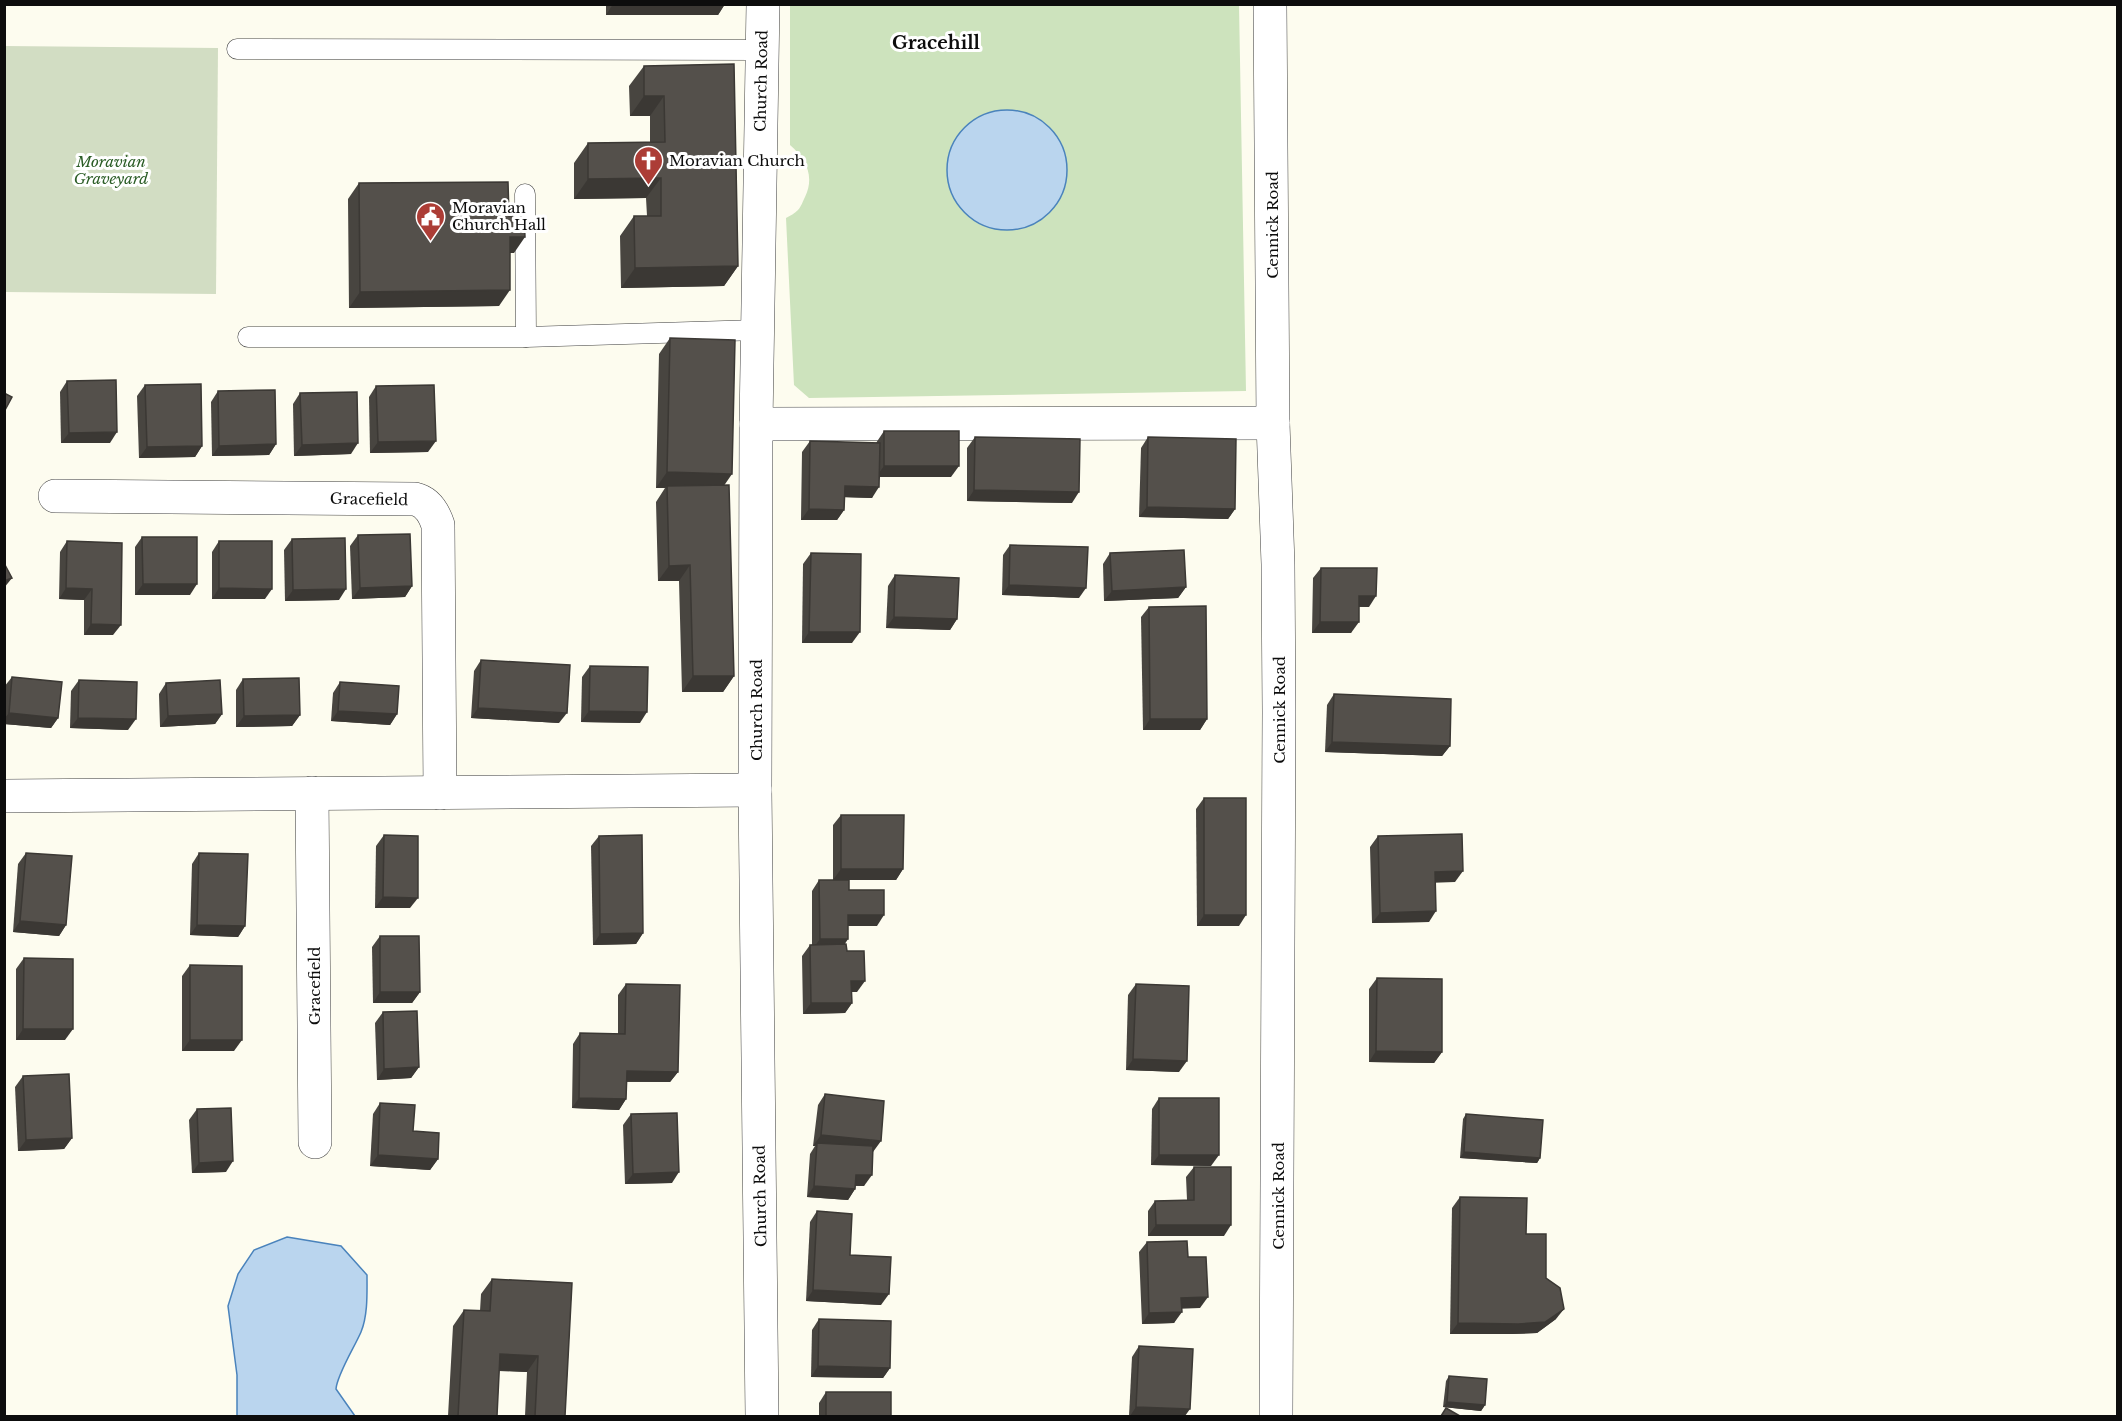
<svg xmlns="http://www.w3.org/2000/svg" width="2122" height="1421" font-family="'Libre Baskerville',serif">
	<rect width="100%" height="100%" fill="#fdfcef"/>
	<path fill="#cde3bd" d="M 790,5 L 1239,5 L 1246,391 L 809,398 L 794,385 L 786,218 C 790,216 795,213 798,210 C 801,207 803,201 805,197 C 815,176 806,159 790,145 Z"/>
	<polygon fill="#d2ddc3" points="5,46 218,48 216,294 5,292"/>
	<g fill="#bad5ee" stroke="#4a83bc" stroke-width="1.5">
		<circle cx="1007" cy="170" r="60"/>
		<path d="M 287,1237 L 341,1246 L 367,1275 C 367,1293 368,1315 361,1332 C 354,1348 337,1375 336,1389 L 355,1416 L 237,1416 L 237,1375 L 228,1306 L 238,1274 L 254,1250 Z"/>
	</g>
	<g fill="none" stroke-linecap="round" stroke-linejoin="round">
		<defs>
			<g id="service">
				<polyline points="237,49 762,50"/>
				<polyline points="525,194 526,337"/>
				<polyline points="248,337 526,337 758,330"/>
			</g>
			<g id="minor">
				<polyline points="756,424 1273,423"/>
				<path d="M 55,496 L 415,499 C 428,502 434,513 438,525 L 440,793"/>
				<polyline points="312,793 315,1142"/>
				<polyline points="4,796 755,790"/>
				<polyline points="762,1416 755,790 756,424 763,4"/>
			</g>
			<polyline id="tertiary" points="1270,4 1273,423 1278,564 1279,712 1276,1416"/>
		</defs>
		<use href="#service" stroke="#404040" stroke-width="21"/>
		<use href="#minor" stroke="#404040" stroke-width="34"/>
		<use href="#tertiary" stroke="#404040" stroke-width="34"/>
		<use href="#service" stroke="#fff" stroke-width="20"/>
		<use href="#minor" stroke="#fff" stroke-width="33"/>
		<use href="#tertiary" stroke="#fff" stroke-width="33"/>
	</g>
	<g fill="#484540">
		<polygon points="606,4 725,4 718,15 606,15"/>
		<polygon points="734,64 738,266 724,286 621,288 620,236 634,216 647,216 646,198 574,199 574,163 588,143 650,142 650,116 630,116 629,86 644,66"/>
		<polygon points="359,183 509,216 514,253 510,253 499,306 349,308 348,199"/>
		<polygon points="670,338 724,485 734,676 723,692 682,692 679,581 658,581 656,502 665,488 656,488 659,354"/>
		<polygon points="67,381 110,443 61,443 60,392"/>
		<polygon points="145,385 202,446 195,457 139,458 137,396"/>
		<polygon points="376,386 428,452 370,453 369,397"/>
		<polygon points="218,391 276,444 269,455 212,456 211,402"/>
		<polygon points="300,393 351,454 294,456 293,404"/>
		<polygon points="884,431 951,477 880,477 872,498 845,497 844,510 837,520 801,520 802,452 810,441 876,443"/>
		<polygon points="975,437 1072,503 967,501 967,448"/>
		<polygon points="1148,437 1235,509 1228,519 1139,517 1141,448"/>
		<polygon points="358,535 412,586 405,597 352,599 350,546"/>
		<polygon points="142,537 190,595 135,595 135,547"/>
		<polygon points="292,539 339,600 285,601 284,550"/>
		<polygon points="67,541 122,543 113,635 84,635 84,600 59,599 60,552"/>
		<polygon points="219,541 265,599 212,599 212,552"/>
		<polygon points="1010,545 1079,598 1002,595 1003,555"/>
		<polygon points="811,553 852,643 802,643 803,564"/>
		<polygon points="1110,553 1186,587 1178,598 1104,601 1103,564"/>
		<polygon points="1321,568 1369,607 1359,607 1351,633 1312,633 1313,578"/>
		<polygon points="895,575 957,619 950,630 886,628 888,586"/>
		<polygon points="1149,607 1207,719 1200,730 1143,730 1141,617"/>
		<polygon points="481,660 559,723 471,718 474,671"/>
		<polygon points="590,666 640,723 581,722 582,677"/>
		<polygon points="12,677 58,718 51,728 4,724 4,687"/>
		<polygon points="243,679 300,715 292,726 236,727 236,690"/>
		<polygon points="79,680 128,730 70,728 71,691"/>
		<polygon points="340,682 397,714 390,725 331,721 333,693"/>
		<polygon points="166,683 222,714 215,724 160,727 159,694"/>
		<polygon points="1334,694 1450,746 1442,756 1325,752 1327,705"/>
		<polygon points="1204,798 1239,926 1197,926 1196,809"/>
		<polygon points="841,815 903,869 896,880 849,880 849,890 877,926 848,926 844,945 857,992 852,992 852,1003 845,1013 803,1014 802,956 810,945 812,945 812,891 819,880 833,880 833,825"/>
		<polygon points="384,835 410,908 375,908 376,846"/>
		<polygon points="599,836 643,933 636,944 593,945 591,846"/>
		<polygon points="1378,836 1455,882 1435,882 1429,922 1372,923 1370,847"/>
		<polygon points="26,853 66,925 59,936 13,932 18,864"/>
		<polygon points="199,853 245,926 238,937 190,935 192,864"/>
		<polygon points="380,936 420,992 412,1003 373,1003 372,947"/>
		<polygon points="24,958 65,1040 16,1040 16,969"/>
		<polygon points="190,965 234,1051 182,1051 182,976"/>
		<polygon points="1377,978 1442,1052 1434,1063 1369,1062 1369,989"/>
		<polygon points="626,984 678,1072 670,1082 627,1082 626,1099 619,1110 572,1108 573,1044 580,1033 618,1034 618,995"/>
		<polygon points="1136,984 1179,1072 1126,1070 1128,995"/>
		<polygon points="383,1012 419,1067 411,1078 377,1080 375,1023"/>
		<polygon points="23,1076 72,1138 64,1149 18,1151 15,1087"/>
		<polygon points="825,1094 873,1152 864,1186 855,1186 855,1189 848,1200 807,1197 810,1154 815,1146 813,1146 818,1105"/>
		<polygon points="1159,1098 1211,1166 1151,1165 1152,1109"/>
		<polygon points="380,1103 413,1131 438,1159 430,1170 370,1166 373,1114"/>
		<polygon points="197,1109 226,1172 192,1173 189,1120"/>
		<polygon points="631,1114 672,1183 625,1184 623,1125"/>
		<polygon points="1466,1114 1540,1158 1537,1163 1460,1158 1463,1119"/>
		<polygon points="1194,1167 1224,1236 1148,1236 1148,1211 1155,1201 1187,1200 1186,1177"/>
		<polygon points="1460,1197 1526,1234 1546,1278 1556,1319 1537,1333 1511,1334 1450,1334 1452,1208"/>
		<polygon points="817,1211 850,1255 881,1305 806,1301 810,1222"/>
		<polygon points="1147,1242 1188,1257 1200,1308 1182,1308 1174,1323 1142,1324 1139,1252"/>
		<polygon points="492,1279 572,1283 565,1416 525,1416 527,1372 499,1371 497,1416 448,1416 453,1326 464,1310 480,1311 481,1294"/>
		<polygon points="819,1319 890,1368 883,1378 811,1377 812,1330"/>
		<polygon points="1139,1346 1185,1416 1129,1416 1132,1357"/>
		<polygon points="1449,1376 1485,1405 1481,1411 1443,1407 1446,1381"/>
		<polygon points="826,1392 891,1416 819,1416 819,1403"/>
	</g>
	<g fill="#3b3834">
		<polygon points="613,4 725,4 718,15 606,15"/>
		<polygon points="644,96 664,96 650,116 630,116"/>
		<polygon points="661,178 646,198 574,199 588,179"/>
		<polygon points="510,237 525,237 514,253 499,253"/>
		<polygon points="738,266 724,286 621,288 635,268"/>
		<polygon points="510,290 499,306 349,308 360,292"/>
		<polygon points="117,432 110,443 61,443 69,433"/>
		<polygon points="436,441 428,452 370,453 378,442"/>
		<polygon points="358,443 351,454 294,456 302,445"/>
		<polygon points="276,444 269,455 212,456 219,446"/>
		<polygon points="202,446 195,457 139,458 147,447"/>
		<polygon points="884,466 959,466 951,477 876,477"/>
		<polygon points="667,472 732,474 721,490 667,486 665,488 656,488"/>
		<polygon points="845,486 879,487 872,498 837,497"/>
		<polygon points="974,490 1079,492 1072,503 967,501"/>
		<polygon points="1147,507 1235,509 1228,519 1139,517"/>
		<polygon points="809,509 844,510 837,520 801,520"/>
		<polygon points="690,565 679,581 658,581 669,566"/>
		<polygon points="12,578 4,588 4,581"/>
		<polygon points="143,584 197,584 190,595 135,595"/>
		<polygon points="1009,585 1086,588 1079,598 1002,595"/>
		<polygon points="412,586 405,597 352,599 360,588"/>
		<polygon points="1186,587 1178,598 1104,601 1112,591"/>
		<polygon points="66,588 92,589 84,600 59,599"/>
		<polygon points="219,588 272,589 265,599 212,599"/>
		<polygon points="346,589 339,600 285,601 293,590"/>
		<polygon points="1359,596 1376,596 1369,607 1352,606"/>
		<polygon points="894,617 957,619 950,630 886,628"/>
		<polygon points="1320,622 1359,622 1351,633 1312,633"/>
		<polygon points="91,624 121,625 113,635 84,635"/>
		<polygon points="809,632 860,632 852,643 802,643"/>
		<polygon points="693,676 734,676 723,692 682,692"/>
		<polygon points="478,708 567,713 559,723 471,718"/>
		<polygon points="338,711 397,714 390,725 331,721"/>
		<polygon points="589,711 647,712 640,723 581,722"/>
		<polygon points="9,713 58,718 51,728 4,724 4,719"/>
		<polygon points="222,714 215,724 160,727 168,716"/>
		<polygon points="300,715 292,726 236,727 244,716"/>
		<polygon points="78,718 136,719 128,730 70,728"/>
		<polygon points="1150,719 1207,719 1200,730 1143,730"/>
		<polygon points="1332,742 1450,746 1442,756 1325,752"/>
		<polygon points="841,869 903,869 896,880 833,880"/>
		<polygon points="1463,871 1455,882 1427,883 1435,872"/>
		<polygon points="383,897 418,898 410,908 375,908"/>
		<polygon points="1436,911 1429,922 1372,923 1380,913"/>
		<polygon points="848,915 884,915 877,926 841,926"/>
		<polygon points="1204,915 1246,915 1239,926 1197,926"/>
		<polygon points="20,921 66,925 59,936 13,932"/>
		<polygon points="197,925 245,926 238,937 190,935"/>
		<polygon points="643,933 636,944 593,945 600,934"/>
		<polygon points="820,939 848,939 841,950 812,950"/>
		<polygon points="851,981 865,981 857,992 844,992"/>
		<polygon points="380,992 420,992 412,1003 373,1003"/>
		<polygon points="811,1003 852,1003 845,1013 803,1014"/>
		<polygon points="23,1029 73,1029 65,1040 16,1040"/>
		<polygon points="190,1040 242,1040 234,1051 182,1051"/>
		<polygon points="1376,1051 1442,1052 1434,1063 1369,1062"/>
		<polygon points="1133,1059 1187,1061 1179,1072 1126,1070"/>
		<polygon points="419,1067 411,1078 377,1080 384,1069"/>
		<polygon points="627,1071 678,1072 670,1082 620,1081"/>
		<polygon points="579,1098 626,1099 619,1110 572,1108"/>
		<polygon points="821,1135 881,1141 873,1152 817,1143 815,1146 813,1146"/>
		<polygon points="72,1138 64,1149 18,1151 26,1140"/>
		<polygon points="1464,1152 1540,1158 1537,1163 1460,1158"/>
		<polygon points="378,1155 438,1159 430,1170 370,1166"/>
		<polygon points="1159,1155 1219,1155 1211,1166 1151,1165"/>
		<polygon points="233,1161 226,1172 192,1173 199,1163"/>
		<polygon points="679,1172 672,1183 625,1184 633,1174"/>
		<polygon points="856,1175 872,1175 864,1186 849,1185"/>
		<polygon points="814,1186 855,1189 848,1200 807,1197"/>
		<polygon points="1156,1225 1231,1225 1224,1236 1148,1236"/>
		<polygon points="813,1290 889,1294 881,1305 806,1301"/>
		<polygon points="1208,1297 1200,1308 1174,1309 1181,1298"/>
		<polygon points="1564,1309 1556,1319 1537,1333 1511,1334 1450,1334 1458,1323"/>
		<polygon points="1182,1312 1174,1323 1142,1324 1149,1313"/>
		<polygon points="500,1354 538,1356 527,1372 489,1370"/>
		<polygon points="818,1366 890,1368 883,1378 811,1377"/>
		<polygon points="1447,1402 1485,1405 1481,1411 1443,1407"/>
		<polygon points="1136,1407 1190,1409 1185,1416 1130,1416"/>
	</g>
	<g fill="#54504b" stroke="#3b3834" stroke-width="1.5">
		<polygon points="734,64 738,266 635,268 634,216 661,216 661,178 588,179 588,143 665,142 664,96 644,96 644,66"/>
		<polygon points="508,182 509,216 524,216 525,237 510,237 510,290 360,292 359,183"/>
		<polygon points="670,338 735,340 732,474 667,472"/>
		<polygon points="116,380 117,432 69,433 67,381"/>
		<polygon points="201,384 202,446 147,447 145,385"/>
		<polygon points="434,385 436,441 378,442 376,386"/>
		<polygon points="275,390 276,444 219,446 218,391"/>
		<polygon points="357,392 358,443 302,445 300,393"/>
		<polygon points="4,393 12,397 4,412"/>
		<rect x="884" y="431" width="75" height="35"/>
		<polygon points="975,437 1080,439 1079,492 974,490"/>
		<polygon points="1148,437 1236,439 1235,509 1147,507"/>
		<polygon points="810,441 880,443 879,487 845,486 844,510 809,509"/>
		<polygon points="729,485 734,676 693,676 690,565 669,566 667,486"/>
		<polygon points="410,534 412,586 360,588 358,535"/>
		<polygon points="142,537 197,537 197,584 143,584"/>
		<polygon points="345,538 346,589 293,590 292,539"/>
		<polygon points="67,541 122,543 121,625 91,624 92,589 66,588"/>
		<polygon points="219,541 272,541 272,589 219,588"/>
		<polygon points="1010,545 1088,547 1086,588 1009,585"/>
		<polygon points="1184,550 1186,587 1112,591 1110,553"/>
		<polygon points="811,553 861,554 860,632 809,632"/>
		<polygon points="4,563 12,578 4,581"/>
		<polygon points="1321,568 1377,568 1376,596 1359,596 1359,622 1320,622"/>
		<polygon points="895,575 959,578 957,619 894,617"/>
		<polygon points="1206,606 1207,719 1150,719 1149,607"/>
		<polygon points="481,660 570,665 567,713 478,708"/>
		<polygon points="590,666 648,667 647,712 589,711"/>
		<polygon points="12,677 62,682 58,718 9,713"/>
		<polygon points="299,678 300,715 244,716 243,679"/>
		<polygon points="79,680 137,682 136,719 78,718"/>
		<polygon points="220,680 222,714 168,716 166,683"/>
		<polygon points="340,682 399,686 397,714 338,711"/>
		<polygon points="1334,694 1451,699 1450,746 1332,742"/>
		<rect x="1204" y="798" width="42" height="117"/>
		<polygon points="841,815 904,815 903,869 841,869"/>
		<polygon points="1462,834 1463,871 1435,872 1436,911 1380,913 1378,836"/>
		<polygon points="384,835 418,836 418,898 383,897"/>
		<polygon points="642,835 643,933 600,934 599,836"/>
		<polygon points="26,853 72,856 66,925 20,921"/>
		<polygon points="199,853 248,854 245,926 197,925"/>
		<polygon points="819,880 849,880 849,890 884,890 884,915 848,915 848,939 820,939"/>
		<polygon points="380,936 419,936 420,992 380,992"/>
		<polygon points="846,944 847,951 864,951 865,981 851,981 852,1003 811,1003 810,945"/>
		<polygon points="24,958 73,959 73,1029 23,1029"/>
		<polygon points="190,965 242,966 242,1040 190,1040"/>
		<polygon points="1377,978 1442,979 1442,1052 1376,1051"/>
		<polygon points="626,984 680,985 678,1072 627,1071 626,1099 579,1098 580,1033 625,1034"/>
		<polygon points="1136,984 1189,986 1187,1061 1133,1059"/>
		<polygon points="417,1011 419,1067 384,1069 383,1012"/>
		<polygon points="69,1074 72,1138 26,1140 23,1076"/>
		<polygon points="825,1094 884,1101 881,1141 821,1135"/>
		<rect x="1159" y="1098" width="60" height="57"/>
		<polygon points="380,1103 415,1105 413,1131 439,1133 438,1159 378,1155"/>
		<polygon points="231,1108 233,1161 199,1163 197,1109"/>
		<polygon points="677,1113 679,1172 633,1174 631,1114"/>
		<polygon points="1466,1114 1543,1120 1540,1158 1464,1152"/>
		<polygon points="817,1143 873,1146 872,1175 856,1175 855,1189 814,1186"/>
		<polygon points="1194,1167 1231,1167 1231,1225 1156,1225 1155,1201 1194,1200"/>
		<polygon points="1460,1197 1527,1198 1526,1234 1546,1234 1546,1278 1560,1288 1564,1309 1545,1322 1518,1324 1458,1323"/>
		<polygon points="817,1211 852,1214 850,1255 891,1257 889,1294 813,1290"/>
		<polygon points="1187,1241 1188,1257 1206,1257 1208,1297 1181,1298 1182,1312 1149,1313 1147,1242"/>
		<polygon points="492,1279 572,1283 565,1416 535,1416 538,1356 500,1354 497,1416 458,1416 464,1310 490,1311"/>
		<polygon points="819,1319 891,1321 890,1368 818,1366"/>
		<polygon points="1139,1346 1193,1349 1190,1409 1136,1407"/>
		<polygon points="1449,1376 1487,1379 1485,1405 1447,1402"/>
		<rect x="826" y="1392" width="65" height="24"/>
		<polygon points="1446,1408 1460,1416 1441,1416"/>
	</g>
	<defs>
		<symbol id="church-pin" viewBox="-11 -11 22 30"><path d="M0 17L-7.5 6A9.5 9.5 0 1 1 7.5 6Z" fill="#ac3d36" stroke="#fff"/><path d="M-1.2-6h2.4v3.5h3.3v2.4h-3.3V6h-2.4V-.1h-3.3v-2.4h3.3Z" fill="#fff"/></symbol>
		<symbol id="civic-pin" viewBox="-11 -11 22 30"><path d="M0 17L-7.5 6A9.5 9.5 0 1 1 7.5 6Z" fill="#ac3d36" stroke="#fff"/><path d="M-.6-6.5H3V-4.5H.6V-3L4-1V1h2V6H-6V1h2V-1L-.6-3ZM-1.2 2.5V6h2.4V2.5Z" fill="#fff"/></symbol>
	</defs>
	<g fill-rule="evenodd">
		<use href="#church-pin" x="632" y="144" width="33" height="45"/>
		<use href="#civic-pin" x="414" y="200" width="33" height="45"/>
	</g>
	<g text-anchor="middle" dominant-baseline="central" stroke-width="6" stroke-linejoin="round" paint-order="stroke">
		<g font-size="15" fill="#0d0d0d" stroke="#fff">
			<text transform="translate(761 81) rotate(-89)">Church Road</text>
			<text transform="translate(1272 225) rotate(-90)">Cennick Road</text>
			<text transform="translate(369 499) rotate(1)">Gracefield</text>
			<text transform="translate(756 710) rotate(-90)">Church Road</text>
			<text transform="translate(1279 710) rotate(-90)">Cennick Road</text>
			<text transform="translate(314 986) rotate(-90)">Gracefield</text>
			<text transform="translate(760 1196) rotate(-91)">Church Road</text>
			<text transform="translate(1278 1196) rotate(-90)">Cennick Road</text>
		</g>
		<g font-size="15" fill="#0d0d0d" stroke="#fff" text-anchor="start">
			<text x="669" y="160">Moravian Church</text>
			<text x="452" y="207">Moravian<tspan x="452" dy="17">Church Hall</tspan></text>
		</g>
		<g font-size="15" font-style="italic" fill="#2b5d26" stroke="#fff">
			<text x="111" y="161">Moravian<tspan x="111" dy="17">Graveyard</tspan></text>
		</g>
		<g font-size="18" font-weight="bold" fill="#0d0d0d" stroke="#fff">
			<text x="936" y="43">Gracehill</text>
		</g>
	</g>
	<rect width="2122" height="1421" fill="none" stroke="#0d0d0d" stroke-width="12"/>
</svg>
